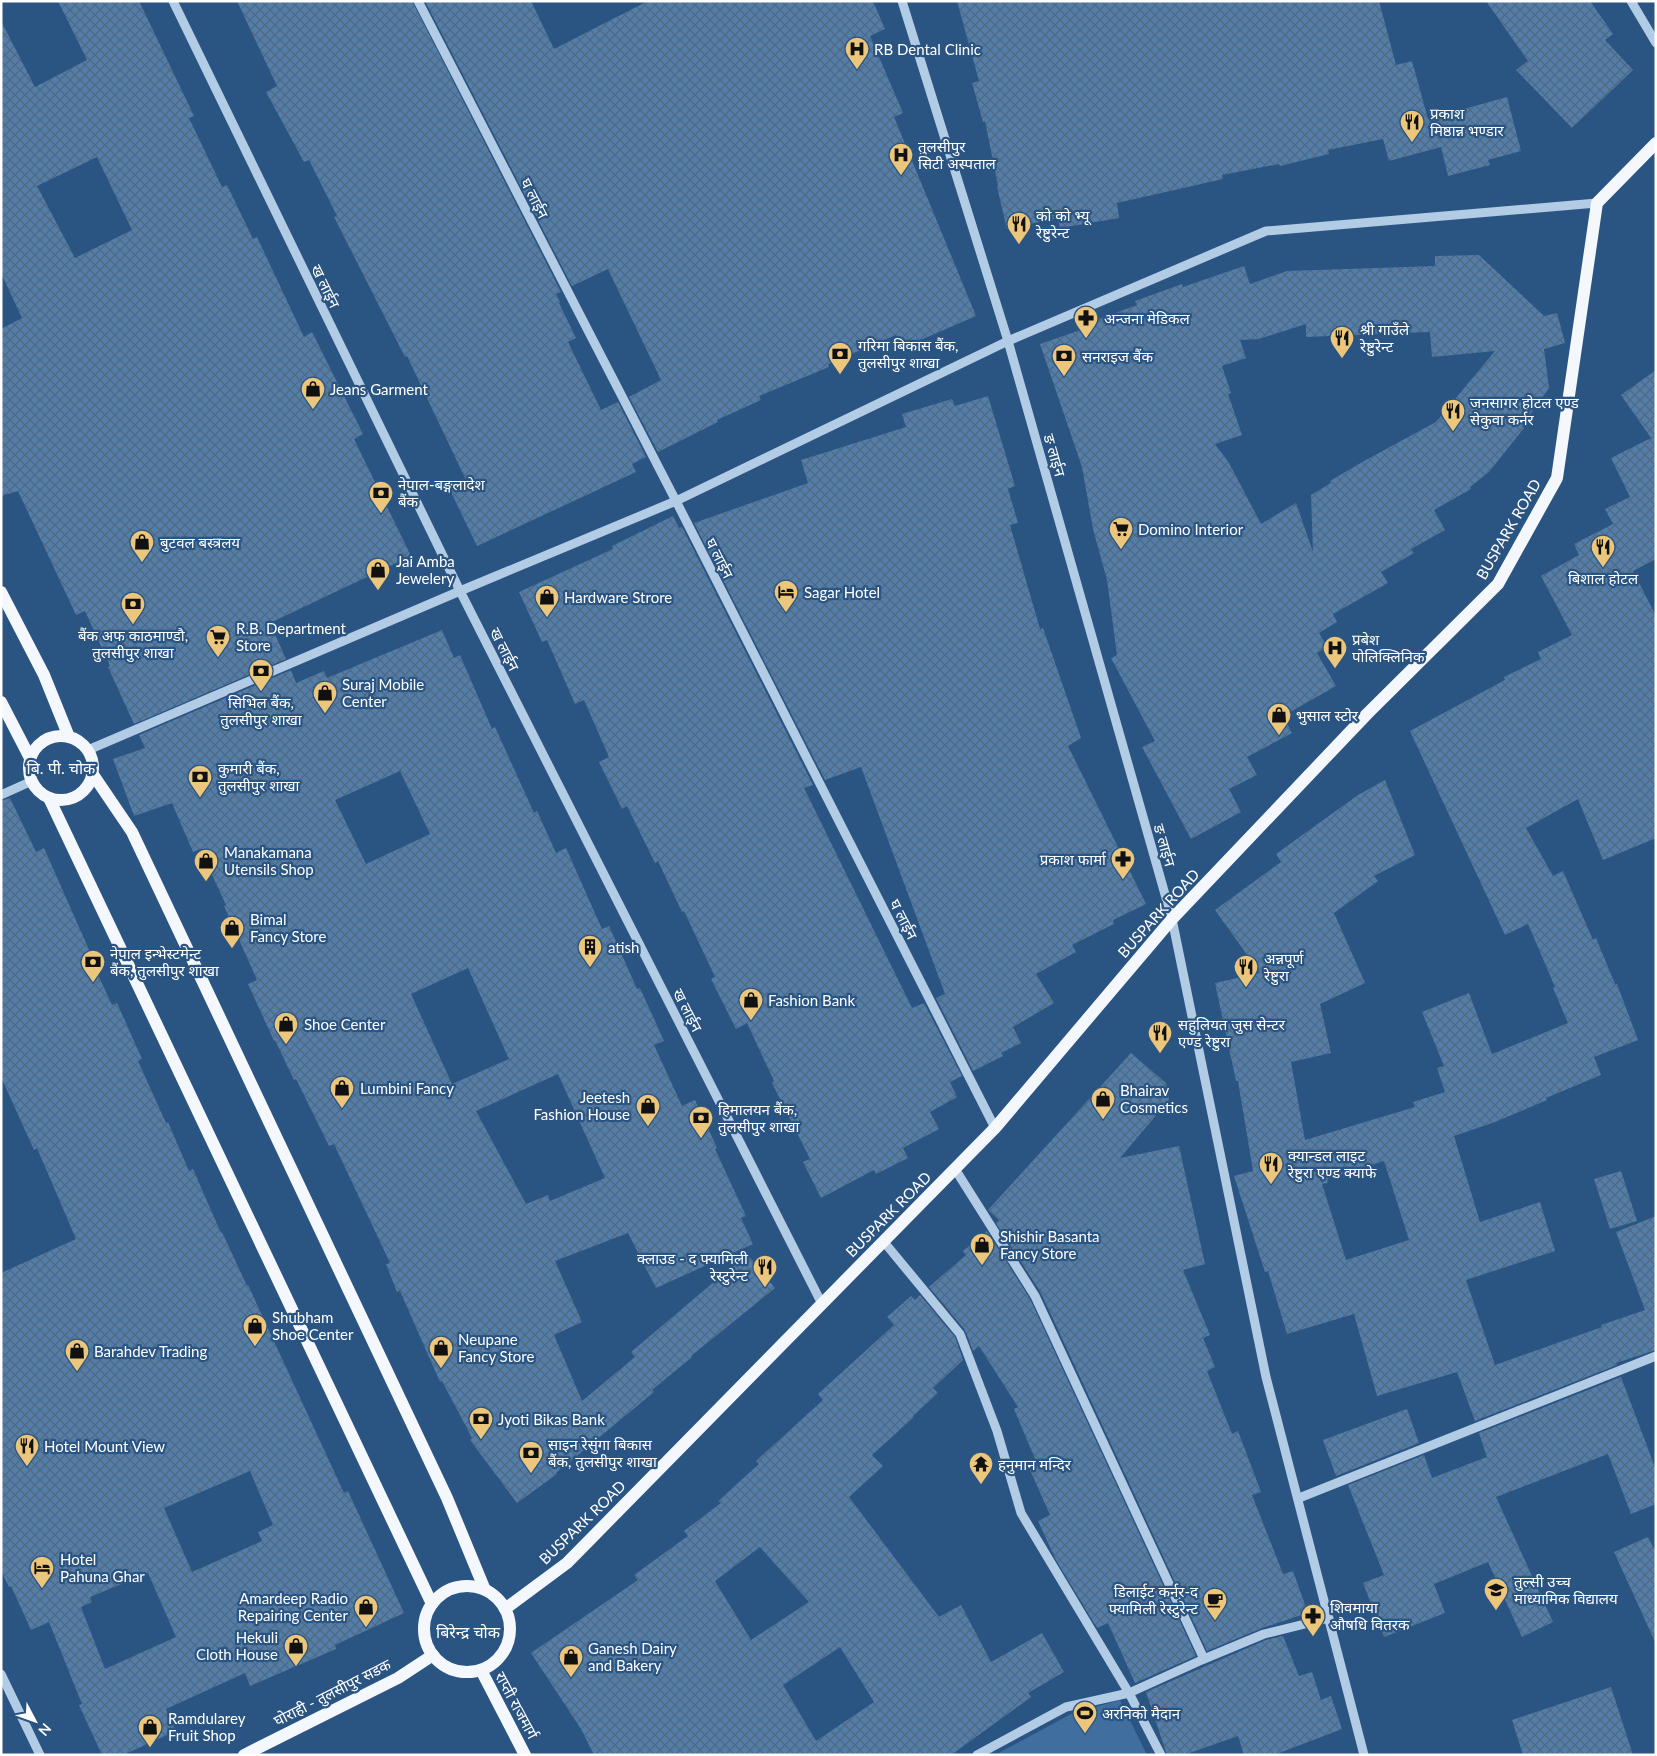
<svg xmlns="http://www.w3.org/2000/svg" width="1657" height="1756" font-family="Lato,'Noto Sans Devanagari',sans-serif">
	<defs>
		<pattern id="building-cross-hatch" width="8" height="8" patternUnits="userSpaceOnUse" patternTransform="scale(1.25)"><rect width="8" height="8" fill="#537eaa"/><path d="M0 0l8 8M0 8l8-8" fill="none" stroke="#506880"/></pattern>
	</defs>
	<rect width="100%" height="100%" fill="#2a5482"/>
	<polygon fill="#3f6e9f" points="1120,1700 1147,1755 995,1755 1071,1714"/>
	<g fill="url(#building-cross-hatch)" fill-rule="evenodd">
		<path d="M 58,1 L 139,1 L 194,116 L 189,118 L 222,187 L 227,185 L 253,239 L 257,237 L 304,337 L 312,332 L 363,434 L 354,439 L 411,556 L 270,623 L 286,659 L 134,724 L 108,667 L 110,666 L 85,611 L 76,615 L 18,491 L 1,496 L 1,329 L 22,318 L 1,273 L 1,21 L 35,87 L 87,60 ZM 97,157 L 132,230 L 75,258 L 37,186 Z"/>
		<polygon points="237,1 412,1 561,292 556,294 560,302 559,303 576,338 568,342 601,410 618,402 646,457 632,464 636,472 477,546 449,488 466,480 407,356 405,357 334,217 337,216 309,160 304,162 266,92 277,86"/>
		<polygon points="425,1 531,1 554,49 648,1 873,1 885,29 870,36 903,113 894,117 976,316 902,348 896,335 828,364 829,367 759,396 761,400 717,420 718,422 658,452 629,397 661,380 608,269 572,286"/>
		<polygon points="957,1 1379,1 1396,65 1412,61 1428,119 1507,97 1521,151 1488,160 1490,165 1448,176 1441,147 1389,161 1383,139 1328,150 1329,154 1280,166 1279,164 1222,175 1223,179 1117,203 1119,218 1060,228 1058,218 1007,229 997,187 998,186 985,121 983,122 972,83 979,81"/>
		<polygon points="1486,1 1590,1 1613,34 1605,40 1633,70 1572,128 1516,70 1528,61"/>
		<path d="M 1479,255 L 1544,316 L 1557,313 L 1565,343 L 1544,349 L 1549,388 L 1522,426 L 1524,428 L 1489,472 L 1470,487 L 1471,489 L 1434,510 L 1445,530 L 1411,549 L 1414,553 L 1381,572 L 1388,583 L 1333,614 L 1337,622 L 1319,633 L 1327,647 L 1317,653 L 1336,686 L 1283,716 L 1292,733 L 1247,757 L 1257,775 L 1229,789 L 1241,812 L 1191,839 L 1142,747 L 1155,741 L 1111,658 L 1117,655 L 1107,580 L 1093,529 L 1082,467 L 1040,344 L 1095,325 L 1093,321 L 1137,305 L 1135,301 L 1182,284 L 1183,287 L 1244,266 L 1250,284 L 1287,271 L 1435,266 L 1435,256 ZM 1306,324 L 1306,337 L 1430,332 L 1432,357 L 1495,351 L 1436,422 L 1364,461 L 1330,481 L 1331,483 L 1311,495 L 1313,552 L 1296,503 L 1261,524 L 1229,463 L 1215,444 L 1242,435 L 1228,394 L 1231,393 L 1222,366 L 1246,358 L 1240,340 L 1259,339 Z"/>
		<path d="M 1656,370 L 1656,559 L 1633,571 L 1656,616 L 1656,838 L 1603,860 L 1578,799 L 1526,828 L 1553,876 L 1563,871 L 1593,940 L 1596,938 L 1615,984 L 1617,984 L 1638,1040 L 1594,1057 L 1601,1075 L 1546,1098 L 1547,1100 L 1495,1122 L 1454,1136 L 1480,1222 L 1540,1202 L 1555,1251 L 1466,1280 L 1495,1365 L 1602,1327 L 1601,1325 L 1645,1310 L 1616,1232 L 1656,1216 L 1656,1350 L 1616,1363 L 1617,1365 L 1475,1421 L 1457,1372 L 1377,1396 L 1354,1314 L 1287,1334 L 1268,1271 L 1265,1272 L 1234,1176 L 1253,1171 L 1238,1081 L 1236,1081 L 1215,983 L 1260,973 L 1215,910 L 1281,862 L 1276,854 L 1358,795 L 1385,780 L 1415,855 L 1374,876 L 1378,881 L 1334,913 L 1365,983 L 1320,1004 L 1331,1053 L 1291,1062 L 1305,1140 L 1415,1107 L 1413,1102 L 1445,1092 L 1437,1068 L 1444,1066 L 1422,1012 L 1469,993 L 1492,1054 L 1568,1023 L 1553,988 L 1555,987 L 1528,924 L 1505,935 L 1410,731 L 1505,680 L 1504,677 L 1541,659 L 1538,652 L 1572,635 L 1541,576 L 1579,555 L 1574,544 L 1613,524 L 1605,509 L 1630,497 L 1611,458 L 1651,438 L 1621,395 ZM 1384,1161 L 1409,1240 L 1346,1260 L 1322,1184 L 1328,1183 L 1327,1179 Z"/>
		<polygon points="988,396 1015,486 1008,489 1018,523 1010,525 1040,629 1043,628 1081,738 1068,746 1146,904 1113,920 1114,924 1072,945 1076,952 1036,974 1054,1003 1013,1027 1021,1043 1001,1053 1003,1056 973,1071 936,998 945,994 861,767 825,780 694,523 808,483 801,460 906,427 902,414 952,399 955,406"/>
		<polygon points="673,516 679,528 682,527 813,785 804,788 912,1008 924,1003 962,1076 950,1082 957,1097 930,1112 939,1129 903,1148 908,1158 876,1174 874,1170 821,1198 803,1162 810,1159 772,1083 774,1081 747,1023 736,1029 711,979 715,977 684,911 682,912 658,861 655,863 627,806 622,809 599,762 609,757 584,700 575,704 547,640 542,642 519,592 613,549 612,546"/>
		<path d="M 442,630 L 454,658 L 460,655 L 492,729 L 495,727 L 534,813 L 537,811 L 556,853 L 566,848 L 602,929 L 609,926 L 637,989 L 640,988 L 664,1041 L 654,1045 L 682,1106 L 695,1100 L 717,1148 L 715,1149 L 746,1216 L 741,1218 L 753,1244 L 656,1288 L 628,1233 L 555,1261 L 582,1322 L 554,1335 L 582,1401 L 635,1357 L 631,1352 L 747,1254 L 775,1288 L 691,1356 L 692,1357 L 652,1390 L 654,1392 L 556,1473 L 557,1474 L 517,1503 L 470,1440 L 472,1438 L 442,1381 L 440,1382 L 400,1291 L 397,1292 L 386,1264 L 390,1263 L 334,1144 L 329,1146 L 296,1079 L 294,1080 L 275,1040 L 274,1041 L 248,984 L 257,980 L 224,906 L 226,905 L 200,849 L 193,852 L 172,803 L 134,816 L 113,759 L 145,748 L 139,735 L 291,670 L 296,683 L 324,671 L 327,678 ZM 400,771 L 430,834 L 366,864 L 335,800 ZM 468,968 L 509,1059 L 452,1084 L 411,994 ZM 558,1074 L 605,1178 L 550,1201 L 548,1195 L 526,1204 L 476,1111 Z"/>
		<path d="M 10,798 L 36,852 L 44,848 L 90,952 L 88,953 L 112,1005 L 117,1003 L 142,1059 L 138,1061 L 166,1123 L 168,1122 L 189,1171 L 193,1169 L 221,1233 L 222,1232 L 247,1286 L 248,1285 L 344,1493 L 348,1491 L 404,1613 L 335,1645 L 336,1649 L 250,1686 L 245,1673 L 166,1709 L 176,1731 L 123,1755 L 102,1755 L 79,1705 L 82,1704 L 49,1622 L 31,1630 L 11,1586 L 9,1587 L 1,1571 L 1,1273 L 76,1239 L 37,1148 L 34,1150 L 1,1077 L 1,801 ZM 250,1471 L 273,1525 L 258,1532 L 262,1541 L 192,1572 L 164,1508 ZM 148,1573 L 176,1637 L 105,1669 L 81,1607 L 92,1602 L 90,1597 Z"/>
		<polygon points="1131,1053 1166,1083 1169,1100 1120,1158 1179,1146 1205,1264 1183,1270 1210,1335 1203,1338 1215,1367 1207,1371 1232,1434 1238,1431 1261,1492 1252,1495 1283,1574 1293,1571 1308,1613 1262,1628 1207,1651 1041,1293 996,1223 999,1220 988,1210"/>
		<polygon points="1621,1171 1637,1221 1610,1229 1594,1179"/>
		<polygon points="987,1231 1030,1299 1196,1656 1135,1683 1108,1623 1097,1628 1056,1560 1038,1521 1050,1515 1030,1470 1038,1466 1014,1409 1018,1407 979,1346 973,1351 965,1330 929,1287 966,1255 963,1251"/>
		<path d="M 920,1295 L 955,1337 L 963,1360 L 933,1388 L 938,1393 L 913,1416 L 914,1417 L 872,1455 L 883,1466 L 849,1497 L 939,1617 L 961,1605 L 991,1662 L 1042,1633 L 1064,1672 L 1028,1693 L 1031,1697 L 951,1755 L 594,1755 L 581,1729 L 531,1653 L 638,1580 L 634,1575 L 688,1536 L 684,1531 L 721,1503 L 718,1501 L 759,1464 L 756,1461 L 823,1400 L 818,1394 L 894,1325 L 887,1317 L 911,1296 L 915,1300 ZM 760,1547 L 809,1602 L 751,1640 L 715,1581 ZM 840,1647 L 874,1702 L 816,1741 L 783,1685 Z"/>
		<polygon points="1621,1377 1656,1470 1656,1504 1631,1514 1608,1454 1496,1497 1553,1622 1522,1637 1488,1562 1434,1584 1445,1613 1384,1637 1363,1583 1384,1575 1348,1485 1424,1455 1432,1478 1487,1457 1479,1433"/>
		<polygon points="1407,1409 1419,1443 1336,1476 1323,1440"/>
		<polygon points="1648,1537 1656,1553 1656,1644 1614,1552"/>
		<polygon points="1283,1636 1299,1676 1312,1672 1321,1700 1331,1696 1342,1729 1274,1755 1244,1755 1238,1736 1184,1755 1167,1755 1146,1692 1266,1640"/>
		<polygon points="1611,1687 1633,1755 1523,1755 1512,1720"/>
	</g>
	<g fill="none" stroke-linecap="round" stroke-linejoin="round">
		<g stroke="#b3cce6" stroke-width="9">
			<polyline points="173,1 460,591 822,1304"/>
			<polyline points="418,1 676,501 995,1128"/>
			<polyline points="902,1 1008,341 1172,919 1266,1377 1364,1755"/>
			<polyline points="1631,1 1656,43"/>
			<polyline points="88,750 460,591 676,501 1008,341 1266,231 1597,203"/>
			<polyline points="1,795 32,781"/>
			<polyline points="955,1169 1035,1296 1204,1659"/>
			<polyline points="884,1242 960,1334 997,1431 1021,1513 1129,1693 1161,1755"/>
			<polyline points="1299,1498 1656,1356"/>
			<polyline points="1,1674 40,1755"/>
			<polyline points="977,1755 1066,1707 1129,1693 1204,1659 1264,1634 1329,1618"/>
		</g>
		<g stroke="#f4f8fd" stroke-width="12">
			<polyline points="1,592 44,675 69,737"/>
			<polyline points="1,702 30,758"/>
			<circle cx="61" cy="768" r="32"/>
			<polyline points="92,773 132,832 447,1498 485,1590"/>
			<polyline points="49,798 432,1604"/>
			<circle cx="467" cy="1629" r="43"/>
			<polyline points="505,1609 567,1563 995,1128 1172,919 1367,714 1498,584 1557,478 1597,203 1656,143"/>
			<polyline points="481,1670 525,1755"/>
			<polyline points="244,1755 398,1678 433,1655"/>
		</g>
	</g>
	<defs>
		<symbol id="hospital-pin" viewBox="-11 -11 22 30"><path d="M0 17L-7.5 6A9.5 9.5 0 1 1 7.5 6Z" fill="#ecc77b" stroke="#2a5482"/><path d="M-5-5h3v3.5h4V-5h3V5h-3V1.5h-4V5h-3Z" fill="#111"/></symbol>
		<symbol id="restaurant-pin" viewBox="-11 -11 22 30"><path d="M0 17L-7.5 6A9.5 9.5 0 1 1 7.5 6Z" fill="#ecc77b" stroke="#2a5482"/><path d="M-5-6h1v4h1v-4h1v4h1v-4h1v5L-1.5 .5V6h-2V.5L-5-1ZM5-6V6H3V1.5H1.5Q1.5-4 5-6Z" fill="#111"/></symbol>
		<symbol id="pharmacy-pin" viewBox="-11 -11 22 30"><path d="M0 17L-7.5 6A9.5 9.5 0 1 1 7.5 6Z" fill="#ecc77b" stroke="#2a5482"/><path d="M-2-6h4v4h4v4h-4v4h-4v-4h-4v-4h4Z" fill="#111"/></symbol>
		<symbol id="bank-pin" viewBox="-11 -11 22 30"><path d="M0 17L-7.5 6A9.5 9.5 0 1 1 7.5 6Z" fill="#ecc77b" stroke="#2a5482"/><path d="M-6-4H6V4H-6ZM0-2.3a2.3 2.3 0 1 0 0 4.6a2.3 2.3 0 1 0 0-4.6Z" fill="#111"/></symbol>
		<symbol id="shop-pin" viewBox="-11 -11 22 30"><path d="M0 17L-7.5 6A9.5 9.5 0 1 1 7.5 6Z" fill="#ecc77b" stroke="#2a5482"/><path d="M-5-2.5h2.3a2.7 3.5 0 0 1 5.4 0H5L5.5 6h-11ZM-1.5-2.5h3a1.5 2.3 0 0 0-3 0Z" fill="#111"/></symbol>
		<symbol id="supermarket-pin" viewBox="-11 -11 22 30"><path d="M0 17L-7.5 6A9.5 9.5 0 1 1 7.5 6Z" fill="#ecc77b" stroke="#2a5482"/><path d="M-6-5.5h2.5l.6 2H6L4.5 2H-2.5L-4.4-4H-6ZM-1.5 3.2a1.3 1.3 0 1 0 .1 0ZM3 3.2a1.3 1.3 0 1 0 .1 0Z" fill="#111"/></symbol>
		<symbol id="hotel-pin" viewBox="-11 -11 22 30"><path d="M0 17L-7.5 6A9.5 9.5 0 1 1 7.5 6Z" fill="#ecc77b" stroke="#2a5482"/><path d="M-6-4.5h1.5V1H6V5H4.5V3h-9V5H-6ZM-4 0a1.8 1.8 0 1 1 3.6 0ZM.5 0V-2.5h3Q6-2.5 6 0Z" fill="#111"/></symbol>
		<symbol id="building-pin" viewBox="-11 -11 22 30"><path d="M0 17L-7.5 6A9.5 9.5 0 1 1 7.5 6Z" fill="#ecc77b" stroke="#2a5482"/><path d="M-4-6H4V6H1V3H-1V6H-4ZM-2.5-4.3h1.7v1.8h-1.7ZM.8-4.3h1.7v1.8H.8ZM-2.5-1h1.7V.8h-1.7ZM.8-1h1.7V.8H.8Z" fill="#111"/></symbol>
		<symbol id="temple-pin" viewBox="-11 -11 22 30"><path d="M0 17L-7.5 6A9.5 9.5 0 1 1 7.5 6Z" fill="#ecc77b" stroke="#2a5482"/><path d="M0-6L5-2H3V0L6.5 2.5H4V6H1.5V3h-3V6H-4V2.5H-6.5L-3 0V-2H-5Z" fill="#111"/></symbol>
		<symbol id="school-pin" viewBox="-11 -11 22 30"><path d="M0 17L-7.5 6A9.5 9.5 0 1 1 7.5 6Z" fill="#ecc77b" stroke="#2a5482"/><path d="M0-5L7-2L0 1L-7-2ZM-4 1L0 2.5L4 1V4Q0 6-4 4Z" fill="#111"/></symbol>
		<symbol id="cafe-pin" viewBox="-11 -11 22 30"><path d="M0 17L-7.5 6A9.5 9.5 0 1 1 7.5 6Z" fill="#ecc77b" stroke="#2a5482"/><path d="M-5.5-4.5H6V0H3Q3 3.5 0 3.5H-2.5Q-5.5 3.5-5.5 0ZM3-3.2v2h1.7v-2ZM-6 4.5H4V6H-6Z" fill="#111"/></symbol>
		<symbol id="stadium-pin" viewBox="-11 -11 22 30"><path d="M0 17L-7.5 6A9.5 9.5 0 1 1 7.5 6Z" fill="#ecc77b" stroke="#2a5482"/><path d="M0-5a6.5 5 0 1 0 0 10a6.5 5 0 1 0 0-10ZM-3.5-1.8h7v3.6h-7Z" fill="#111"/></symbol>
	</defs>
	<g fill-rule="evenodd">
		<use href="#hospital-pin" x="843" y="35" width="28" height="38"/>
		<use href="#restaurant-pin" x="1398" y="108" width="28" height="38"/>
		<use href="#hospital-pin" x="887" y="141" width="28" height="38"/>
		<use href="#restaurant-pin" x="1005" y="210" width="28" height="38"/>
		<use href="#pharmacy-pin" x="1072" y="304" width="28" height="38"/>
		<use href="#restaurant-pin" x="1328" y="324" width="28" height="38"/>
		<use href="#bank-pin" x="826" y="340" width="28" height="38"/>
		<use href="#bank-pin" x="1050" y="342" width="28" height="38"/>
		<use href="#shop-pin" x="299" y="375" width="28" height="38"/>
		<use href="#restaurant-pin" x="1439" y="397" width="28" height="38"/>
		<use href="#bank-pin" x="367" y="479" width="28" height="38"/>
		<use href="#supermarket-pin" x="1107" y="515" width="28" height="38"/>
		<use href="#shop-pin" x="128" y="528" width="28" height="38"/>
		<use href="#restaurant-pin" x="1589" y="533" width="28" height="38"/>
		<use href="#shop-pin" x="364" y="556" width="28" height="38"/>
		<use href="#hotel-pin" x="772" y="578" width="28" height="38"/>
		<use href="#shop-pin" x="533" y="583" width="28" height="38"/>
		<use href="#bank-pin" x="119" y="590" width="28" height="38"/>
		<use href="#supermarket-pin" x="204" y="623" width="28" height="38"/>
		<use href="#hospital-pin" x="1321" y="634" width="28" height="38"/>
		<use href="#bank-pin" x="247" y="657" width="28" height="38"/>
		<use href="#shop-pin" x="311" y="679" width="28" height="38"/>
		<use href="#shop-pin" x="1265" y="701" width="28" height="38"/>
		<use href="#bank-pin" x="186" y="763" width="28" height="38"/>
		<use href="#pharmacy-pin" x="1109" y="845" width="28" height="38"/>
		<use href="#shop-pin" x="192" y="847" width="28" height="38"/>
		<use href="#shop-pin" x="218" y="914" width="28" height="38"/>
		<use href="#building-pin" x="576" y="933" width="28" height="38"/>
		<use href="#bank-pin" x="79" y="948" width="28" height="38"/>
		<use href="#restaurant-pin" x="1232" y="953" width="28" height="38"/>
		<use href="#shop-pin" x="737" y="986" width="28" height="38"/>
		<use href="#shop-pin" x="272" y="1010" width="28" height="38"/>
		<use href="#restaurant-pin" x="1146" y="1019" width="28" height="38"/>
		<use href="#shop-pin" x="328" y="1074" width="28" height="38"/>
		<use href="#shop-pin" x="1089" y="1085" width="28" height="38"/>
		<use href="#shop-pin" x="634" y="1092" width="28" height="38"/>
		<use href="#bank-pin" x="687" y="1104" width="28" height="38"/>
		<use href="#restaurant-pin" x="1257" y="1150" width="28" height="38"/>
		<use href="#shop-pin" x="968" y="1231" width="28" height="38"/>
		<use href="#restaurant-pin" x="751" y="1253" width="28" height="38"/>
		<use href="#shop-pin" x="241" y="1312" width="28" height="38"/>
		<use href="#shop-pin" x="427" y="1334" width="28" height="38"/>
		<use href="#shop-pin" x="63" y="1337" width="28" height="38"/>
		<use href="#bank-pin" x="467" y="1405" width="28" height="38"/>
		<use href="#restaurant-pin" x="13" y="1432" width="28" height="38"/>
		<use href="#bank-pin" x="517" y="1439" width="28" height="38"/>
		<use href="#temple-pin" x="967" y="1450" width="28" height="38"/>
		<use href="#hotel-pin" x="28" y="1554" width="28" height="38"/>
		<use href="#school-pin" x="1482" y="1576" width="28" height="38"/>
		<use href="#cafe-pin" x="1201" y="1586" width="28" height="38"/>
		<use href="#shop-pin" x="352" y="1593" width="28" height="38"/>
		<use href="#pharmacy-pin" x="1299" y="1602" width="28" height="38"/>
		<use href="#shop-pin" x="282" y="1632" width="28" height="38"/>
		<use href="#shop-pin" x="557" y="1643" width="28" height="38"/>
		<use href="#stadium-pin" x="1071" y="1699" width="28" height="38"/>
		<use href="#shop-pin" x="136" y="1713" width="28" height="38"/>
	</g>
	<g text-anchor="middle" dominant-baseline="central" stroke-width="4.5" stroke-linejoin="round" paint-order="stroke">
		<g font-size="15" fill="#fff" stroke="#2a5482" text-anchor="start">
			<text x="874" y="49">RB Dental Clinic</text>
			<text x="1430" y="113">प्रकाश<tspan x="1430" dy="17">मिष्ठान्न भण्डार</tspan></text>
			<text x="918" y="146">तुलसीपुर<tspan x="918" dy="17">सिटी अस्पताल</tspan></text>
			<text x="1036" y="215">को को भ्यू<tspan x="1036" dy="17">रेष्टुरेन्ट</tspan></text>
			<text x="1104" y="318">अन्जना मेडिकल</text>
			<text x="1360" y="329">श्री गाउँले<tspan x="1360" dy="17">रेष्टुरेन्ट</tspan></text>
			<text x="858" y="345">गरिमा बिकास बैंक,<tspan x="858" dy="17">तुलसीपुर शाखा</tspan></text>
			<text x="1082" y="356">सनराइज बैंक</text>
			<text x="330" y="389">Jeans Garment</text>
			<text x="1470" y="402">जनसागर होटल एण्ड<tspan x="1470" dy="17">सेकुवा कर्नर</tspan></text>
			<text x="398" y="484">नेपाल-बङ्गलादेश<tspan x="398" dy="17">बैंक</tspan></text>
			<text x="1138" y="529">Domino Interior</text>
			<text x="160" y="542">बुटवल बस्त्रलय</text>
			<text x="396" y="561">Jai Amba<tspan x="396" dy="17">Jewelery</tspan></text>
			<text x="1603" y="578" text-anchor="middle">बिशाल होटल</text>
			<text x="804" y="592">Sagar Hotel</text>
			<text x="564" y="597">Hardware Strore</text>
			<text x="236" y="628">R.B. Department<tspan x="236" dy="17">Store</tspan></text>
			<text x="133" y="635" text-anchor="middle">बैंक अफ काठमाण्डौ,<tspan x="133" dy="17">तुलसीपुर शाखा</tspan></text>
			<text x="1352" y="639">प्रबेश<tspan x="1352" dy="17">पोलिक्लिनिक</tspan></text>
			<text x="342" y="684">Suraj Mobile<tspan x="342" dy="17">Center</tspan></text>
			<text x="261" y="702" text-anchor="middle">सिभिल बैंक,<tspan x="261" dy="17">तुलसीपुर शाखा</tspan></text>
			<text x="1296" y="715">भुसाल स्टोर</text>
			<text x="218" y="768">कुमारी बैंक,<tspan x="218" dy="17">तुलसीपुर शाखा</tspan></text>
			<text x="224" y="852">Manakamana<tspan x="224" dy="17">Utensils Shop</tspan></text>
			<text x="1106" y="859" text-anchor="end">प्रकाश फार्मा</text>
			<text x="250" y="919">Bimal<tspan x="250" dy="17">Fancy Store</tspan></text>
			<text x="608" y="947">atish</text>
			<text x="110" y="953">नेपाल इन्भेस्टमेन्ट<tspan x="110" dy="17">बैंक, तुलसीपुर शाखा</tspan></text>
			<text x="1264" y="958">अन्नपूर्ण<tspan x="1264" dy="17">रेष्टुरा</tspan></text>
			<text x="768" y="1000">Fashion Bank</text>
			<text x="304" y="1024">Shoe Center</text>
			<text x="1178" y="1024">सहुलियत जुस सेन्टर<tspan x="1178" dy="17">एण्ड रेष्टुरा</tspan></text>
			<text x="360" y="1088">Lumbini Fancy</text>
			<text x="1120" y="1090">Bhairav<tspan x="1120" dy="17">Cosmetics</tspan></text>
			<text x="630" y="1097" text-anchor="end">Jeetesh<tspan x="630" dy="17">Fashion House</tspan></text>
			<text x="718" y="1109">हिमालयन बैंक,<tspan x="718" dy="17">तुलसीपुर शाखा</tspan></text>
			<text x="1288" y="1155">क्यान्डल लाइट<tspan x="1288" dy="17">रेष्टुरा एण्ड क्याफे</tspan></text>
			<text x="1000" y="1236">Shishir Basanta<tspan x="1000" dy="17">Fancy Store</tspan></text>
			<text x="748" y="1258" text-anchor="end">क्लाउड - द फ्यामिली<tspan x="748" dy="17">रेस्टुरेन्ट</tspan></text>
			<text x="272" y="1317">Shubham<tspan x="272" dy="17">Shoe Center</tspan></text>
			<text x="458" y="1339">Neupane<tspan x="458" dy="17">Fancy Store</tspan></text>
			<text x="94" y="1351">Barahdev Trading</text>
			<text x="498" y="1419">Jyoti Bikas Bank</text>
			<text x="548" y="1444">साइन रेसुंगा बिकास<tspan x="548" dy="17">बैंक, तुलसीपुर शाखा</tspan></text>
			<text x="44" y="1446">Hotel Mount View</text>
			<text x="998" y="1464">हनुमान मन्दिर</text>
			<text x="60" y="1559">Hotel<tspan x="60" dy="17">Pahuna Ghar</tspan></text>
			<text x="1514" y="1581">तुल्सी ‍‍उच्च<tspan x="1514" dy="17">माध्यामिक विद्यालय</tspan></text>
			<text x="1198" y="1591" text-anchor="end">डिलाईट कर्नर-द<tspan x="1198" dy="17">फ्यामिली रेस्टुरेन्ट</tspan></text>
			<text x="348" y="1598" text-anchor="end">Amardeep Radio<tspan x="348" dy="17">Repairing Center</tspan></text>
			<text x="1330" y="1607">शिवमाया<tspan x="1330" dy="17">औषधि वितरक</tspan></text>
			<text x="278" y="1637" text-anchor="end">Hekuli<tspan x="278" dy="17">Cloth House</tspan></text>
			<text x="588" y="1648">Ganesh Dairy<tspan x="588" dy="17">and Bakery</tspan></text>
			<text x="1102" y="1713">अरनिको मैदान</text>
			<text x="168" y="1718">Ramdularey<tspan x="168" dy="17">Fruit Shop</tspan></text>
		</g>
		<g font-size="15" fill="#fff" stroke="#2a5482">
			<text transform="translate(535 198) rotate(63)">घ लाईन</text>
			<text transform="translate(326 286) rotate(64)">ख लाईन</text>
			<text transform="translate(1055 455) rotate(74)">ङ लाईन</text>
			<text transform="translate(1508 529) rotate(-60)">BUSPARK ROAD</text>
			<text transform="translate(720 558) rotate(63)">घ लाईन</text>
			<text transform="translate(505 649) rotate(63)">ख लाईन</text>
			<text transform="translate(1165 845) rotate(74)">ङ लाईन</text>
			<text transform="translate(1158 913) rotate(-48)">BUSPARK ROAD</text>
			<text transform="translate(904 919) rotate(63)">घ लाईन</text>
			<text transform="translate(688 1010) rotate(63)">ख लाईन</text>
			<text transform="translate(888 1214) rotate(-45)">BUSPARK ROAD</text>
			<text transform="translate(582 1522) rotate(-44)">BUSPARK ROAD</text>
			<text transform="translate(332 1692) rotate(-27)">घोराही - तुलसीपुर सडक</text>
			<text transform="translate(517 1705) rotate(62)">राप्ती राजमार्ग</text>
		</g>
		<g font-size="16" fill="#fff" stroke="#2a5482">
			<text x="61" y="767">बि. पी. चोक</text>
			<text x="468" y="1631">बिरेन्द्र चोक</text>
		</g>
	</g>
	<rect width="1657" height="1756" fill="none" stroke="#ffffff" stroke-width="5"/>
	<g transform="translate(35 1721) rotate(131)" stroke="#2a5482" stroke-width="4" paint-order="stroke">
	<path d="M0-4L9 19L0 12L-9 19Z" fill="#ffffff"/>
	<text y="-8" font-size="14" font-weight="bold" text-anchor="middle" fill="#ffffff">N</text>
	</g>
</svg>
